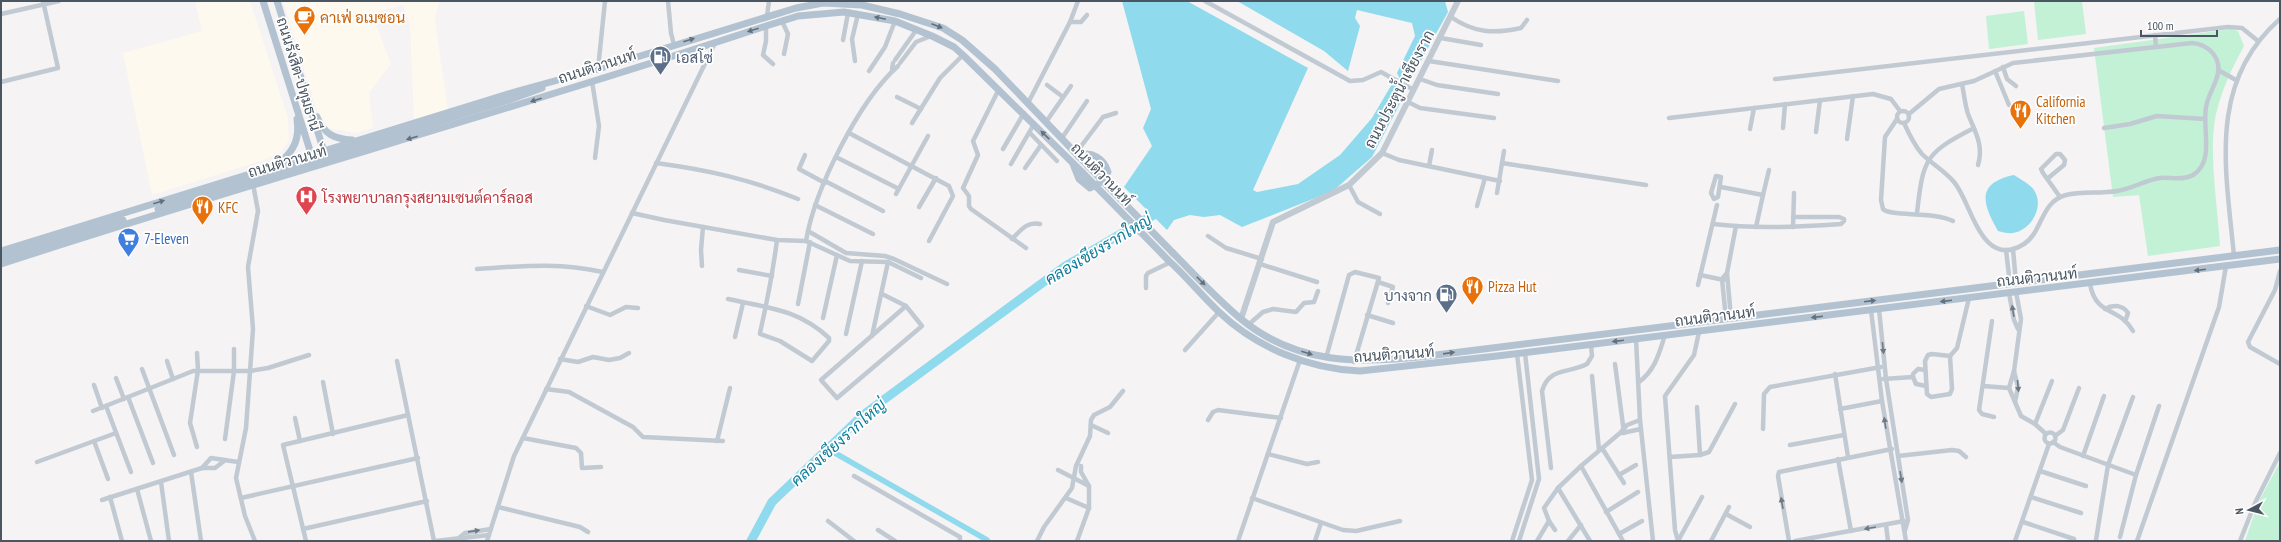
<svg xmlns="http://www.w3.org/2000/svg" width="2281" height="542" font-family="'PT Sans Narrow',Sarabun,sans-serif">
	<rect width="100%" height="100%" fill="#f5f3f3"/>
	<g fill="#fdf9ef">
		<polygon points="195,1 250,1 288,118 289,140 281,152 264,160 152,195 123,53 202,31"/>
		<polygon points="283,1 439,1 435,21 448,110 414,120 410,24 403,5 372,13 391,64 369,93 373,128 356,133 327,128 315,106"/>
	</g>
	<g fill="#c3f1d5">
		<polygon points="2034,1 2082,1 2086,34 2038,40"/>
		<polygon points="2024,11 2028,44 1989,49 1986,16"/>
		<path d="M 2231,29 L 2238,31 L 2244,46 C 2232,68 2222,89 2216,114 C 2208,149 2218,209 2220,246 L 2148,256 L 2139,195 L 2113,197 L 2094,48 Z"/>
		<polygon points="2280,462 2280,541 2245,541 2258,503"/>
	</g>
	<g fill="#90daee">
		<path d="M 1122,1 L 1187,1 L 1308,68 L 1253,190 L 1257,192 L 1298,184 L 1340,155 L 1372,118 L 1392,84 L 1397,83 L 1399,77 L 1397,73 L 1415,36 L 1412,23 L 1357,10 L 1355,18 L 1360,26 L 1348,71 L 1324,51 L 1237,1 L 1445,1 L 1448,12 L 1412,77 C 1401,81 1405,86 1404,96 L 1372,157 L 1333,191 L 1242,227 L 1220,215 L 1204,217 L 1190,215 L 1174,220 L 1167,230 L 1124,187 L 1152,146 L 1143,128 L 1151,109 Z"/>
		<path d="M 2014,175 C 2020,179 2030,184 2034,190 C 2045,207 2031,230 2013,233 C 2009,234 2002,232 1998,231 C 1982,203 1976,183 2014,175 Z"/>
	</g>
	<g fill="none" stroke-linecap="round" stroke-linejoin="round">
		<polyline stroke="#90daee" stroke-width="5.5" points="828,449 987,540"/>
		<polyline stroke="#90daee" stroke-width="9" points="751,541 772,502 863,415 1064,267 1162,210"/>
		<g stroke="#c1cad2" stroke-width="4.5">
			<polyline points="668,1 671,33 674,45"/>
			<polyline points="1205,1 1350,81 1363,80 1381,72 1414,90"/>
			<polyline points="1,14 59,1"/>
			<polyline points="767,16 769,1"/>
			<path d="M 1451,17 C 1474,33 1494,34 1521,28 L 1527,20"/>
			<polyline points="782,21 788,34 784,54"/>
			<polyline points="1070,22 1081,22 1087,15"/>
			<polyline points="766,26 766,41 763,55 773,64"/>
			<polyline points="2155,35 2156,47"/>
			<polyline points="1441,38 1481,45"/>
			<polyline points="843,40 848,13"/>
			<polyline points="895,60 917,29"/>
			<polyline points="855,61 852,39 858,14"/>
			<polyline points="1429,61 1558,81"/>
			<polyline points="900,63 916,42 931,36"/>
			<polyline points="2003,67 2007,79 2016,86"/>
			<polyline points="598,69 605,1"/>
			<polyline points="892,69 893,63"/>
			<polyline points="2218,70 2236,80"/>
			<polyline points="869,71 885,47 895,21"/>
			<polyline points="1995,71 2009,105"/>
			<polyline points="1420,79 1437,85 1498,94"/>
			<polyline points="1775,79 2228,27 2242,28 2258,41"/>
			<polyline points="592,81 599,126 595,158"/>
			<polyline points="1,82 58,68 43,1"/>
			<path d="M 1962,84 C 1964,94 1965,105 1968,114 C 1975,132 1984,145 1978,165"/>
			<polyline points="1047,85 1063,97"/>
			<polyline points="999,89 973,141 978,155 963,188 969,196 969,206 971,209 1026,248"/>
			<polyline points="897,97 921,109"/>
			<polyline points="1408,102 1420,108 1494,118"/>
			<polyline points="1028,103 1070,22 1078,1"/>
			<circle cx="1903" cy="117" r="6"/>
			<polyline points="1669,118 1873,94 1891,99 1900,111"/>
			<path d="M 1897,119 L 1885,137 L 1881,200 L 1883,209 C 1890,217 1934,211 1953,221"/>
			<polyline points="1046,122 1071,86"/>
			<polyline points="912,123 940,78 963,55"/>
			<path d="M 1904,123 C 1909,134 1914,145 1922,154 C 1932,164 1945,171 1954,182 C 1972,203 1981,271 2024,244 C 2043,232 2040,202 2066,195 C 2082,191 2100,194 2117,191 C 2132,189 2145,180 2160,178 C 2170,177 2183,181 2193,175 C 2215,162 2202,128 2206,107 C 2208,93 2221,78 2218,64 C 2215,51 2204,44 2192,43 L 2013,63 L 1974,81 L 1939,89 L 1909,114"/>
			<polyline points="1783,128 1785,104"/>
			<polyline points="2104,128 2130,124 2157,116 2205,119"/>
			<polyline points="1750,129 1754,108"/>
			<polyline points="1816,132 1820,100"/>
			<polyline points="849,133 949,186 953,196 929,241"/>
			<polyline points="1030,133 1057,161"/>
			<polyline points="1062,138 1087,101"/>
			<polyline points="1847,139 1853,96"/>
			<polyline points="1003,149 1024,113"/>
			<polyline points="1076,153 1103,117 1116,113"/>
			<polyline points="1382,153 1399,160 1500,181"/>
			<polyline points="805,155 799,169 825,183"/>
			<polyline points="836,157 899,189"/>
			<path d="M 656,163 C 708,170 749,179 798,199"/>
			<polyline points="1502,163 1504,151"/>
			<polyline points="1011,164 1034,124"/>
			<polyline points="1429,166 1432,150"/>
			<polyline points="1025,168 1041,145"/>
			<polygon points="1716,176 1721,177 1718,197 1714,199 1711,193"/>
			<polyline points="2047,179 2064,165 2065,160 2060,154 2056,154 2041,169 2043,173 2060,197"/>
			<polyline points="825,181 883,211"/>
			<polyline points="253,184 258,211 248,267 253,329 246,428 236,478 245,516 255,541"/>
			<polyline points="1349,185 1358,202 1380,214"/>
			<polyline points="1721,187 1763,195 1756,227"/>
			<polyline points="1497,193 1502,163 1646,185"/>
			<polyline points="896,194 928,136"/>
			<polyline points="1763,195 1769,170"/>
			<polyline points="815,205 873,234"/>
			<polyline points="1477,206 1485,178"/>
			<polyline points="919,207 936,178"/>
			<polyline points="632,213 664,220 777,240 806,241 850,261 888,262 921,278"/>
			<path d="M 1917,213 C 1923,159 1925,153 1974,128"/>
			<path d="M 1713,224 C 1755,229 1798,227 1841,224 L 1844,221 L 1844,219 L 1839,217 L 1793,217"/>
			<polyline points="1793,227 1794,193"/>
			<polyline points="808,231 846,253 885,256 894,259 947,284"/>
			<polyline points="1208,236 1226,248 1262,259"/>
			<path d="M 1012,239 C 1021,230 1027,221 1040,224"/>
			<path d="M 806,241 C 815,188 859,101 898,66"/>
			<polyline points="2013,249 2016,283"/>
			<polyline points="2006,250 2010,284"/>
			<path d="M 2234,256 C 2226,170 2207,83 2280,19"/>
			<polyline points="1260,264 1317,282"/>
			<polyline points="702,266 701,250 703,227"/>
			<path d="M 477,269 C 524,266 557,262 603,272"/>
			<polyline points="739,270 772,276"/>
			<polyline points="2280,271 2275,290 2248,342 2250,347 2280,364"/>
			<polyline points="1700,275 1724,280"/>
			<polyline points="1378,282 1393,287 1388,303"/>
			<path d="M 2090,284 C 2096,317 2119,306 2133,331"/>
			<polyline points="1698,285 1717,205"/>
			<polyline points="1146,288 1146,276 1148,273 1171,262"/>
			<polyline points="2016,292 2021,319 2014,371 2009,388 2021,416 2035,424 2046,434"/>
			<polyline points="2009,293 2014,320 2018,329"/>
			<polyline points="882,294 906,306 922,326 837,398 821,380 906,306"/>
			<path d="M 728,299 C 768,308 798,309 829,338 L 829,341 L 812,361 L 780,341 L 760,334 L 760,333 C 767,302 773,271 777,240"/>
			<polyline points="798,304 810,242"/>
			<polyline points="586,306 610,315 626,307 638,308"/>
			<polyline points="1879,309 1886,379 1908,520 1905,530"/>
			<path d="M 2105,309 C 2113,304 2123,305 2128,313 L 2126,319"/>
			<polyline points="1871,310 1882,401 1906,541"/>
			<polyline points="1367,315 1393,323"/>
			<polyline points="823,318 837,255"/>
			<polyline points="1731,318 1727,273 1736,226"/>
			<polyline points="1726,319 1722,279 1727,273"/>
			<polyline points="1992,321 1979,410 1982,414 1994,417"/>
			<polyline points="1248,325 1263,312 1273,309 1296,312 1304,303 1314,302 1318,291"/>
			<polyline points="846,334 862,261"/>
			<polyline points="872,336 888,262"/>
			<polyline points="735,337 743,303"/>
			<polyline points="1636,339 1640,420 1653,541"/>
			<polyline points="1185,350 1219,312"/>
			<polygon points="1932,354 1950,356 1952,389 1950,394 1931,397 1927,394 1925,361 1928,355"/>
			<polyline points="1950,356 1957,348 1969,298"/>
			<polyline points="1326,358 1349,275 1355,272 1379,278 1354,362"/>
			<polyline points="560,359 578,362 593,357 609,360 620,358 629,353"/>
			<polyline points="167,361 173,379"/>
			<polyline points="397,361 434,541"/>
			<polyline points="1615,364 1624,433"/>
			<polyline points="142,369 174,455"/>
			<polyline points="2014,371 2018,387 2015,402"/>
			<polyline points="1835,374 1848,457"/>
			<polyline points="1592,376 1599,450"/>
			<polyline points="1913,377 1913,374 1918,369 1925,370"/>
			<polyline points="116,378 124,399"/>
			<polyline points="1883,379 1913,377 1916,384 1926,386"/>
			<polyline points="323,382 333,434"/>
			<path d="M 1639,382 C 1655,370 1659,354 1665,335"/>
			<polyline points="94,385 102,408"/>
			<polyline points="1983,386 2009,388"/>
			<polyline points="546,389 569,392 633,427 643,437 723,441"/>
			<polyline points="128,397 153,463"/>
			<polyline points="106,406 131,472"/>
			<polyline points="1697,407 1700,455"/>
			<polyline points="1840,409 1882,401"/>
			<polyline points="93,411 193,371 250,371 268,368 309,355"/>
			<polyline points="295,418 300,441"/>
			<polyline points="1208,420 1213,412 1218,410 1281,418"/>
			<polyline points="2035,424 2052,381"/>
			<polyline points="1091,425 1108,433"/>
			<polyline points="1763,429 1764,394 1770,387 1881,367"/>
			<circle cx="2050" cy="438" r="5.5"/>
			<polyline points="1622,433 1641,429"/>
			<polyline points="2055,436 2063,430 2079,388"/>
			<polyline points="523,438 576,448 581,453 582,468 601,467"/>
			<polyline points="225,439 234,371 234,349"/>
			<polyline points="94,441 108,479"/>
			<polyline points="717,441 730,388"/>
			<polyline points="2053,442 2060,447 2136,475"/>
			<polyline points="1790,445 1844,435"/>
			<polyline points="197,447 190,423 198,370 197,353"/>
			<polyline points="1602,448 1624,483"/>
			<polyline points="1268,454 1307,464 1318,462"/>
			<polyline points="1898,456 1952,450 1959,451 1966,457"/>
			<polyline points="2083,456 2104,396"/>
			<polyline points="1670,457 1700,455 1709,452 1735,404"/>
			<polyline points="1838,459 1851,531"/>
			<polyline points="37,462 116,433"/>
			<polyline points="1081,466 1081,472 1089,486 1089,508"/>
			<polyline points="202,468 211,458 238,462"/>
			<path d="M 1551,468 L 1542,391 C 1549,367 1568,374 1587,364 L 1592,356 L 1591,345"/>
			<polyline points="1058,470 1089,486"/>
			<polyline points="2040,471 2086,486"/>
			<polyline points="191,472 201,541"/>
			<polyline points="1619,475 1636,465"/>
			<polyline points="854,476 960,537 960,541"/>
			<polyline points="161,482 169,541"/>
			<polyline points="1558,488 1590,541"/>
			<polyline points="137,489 151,541"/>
			<polyline points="110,497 122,541"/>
			<polyline points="2031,497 2081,513"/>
			<polyline points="241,498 418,458"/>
			<polyline points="1066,498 1089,508 1077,541"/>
			<polyline points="1252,498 1343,530 1356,531 1400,521"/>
			<polyline points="102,500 202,468 215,468 224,461"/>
			<polyline points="498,507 580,527 588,532"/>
			<polyline points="1606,512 1638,492"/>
			<polyline points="1726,514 1750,527"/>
			<polyline points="828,521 854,541"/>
			<polyline points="2023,522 2074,539"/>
			<polyline points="1886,525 1888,541"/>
			<polyline points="303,529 427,501"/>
			<polyline points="878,530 895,541"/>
			<polyline points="1555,530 1549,521 1544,508 1558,488 1581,466"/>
			<polyline points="1619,534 1642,521"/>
			<polyline points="2120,537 2136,475 2159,406"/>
			<polyline points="459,538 465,533 491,529"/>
			<polyline points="2096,540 2108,465 2133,397"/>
			<polyline points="306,541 283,445 408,415"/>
			<polyline points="435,541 489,535"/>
			<polyline points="487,541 514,456 715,43"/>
			<polyline points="1037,541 1044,527 1072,488 1076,466 1090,436 1091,420 1094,415 1110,407 1123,391"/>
			<polyline points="1238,541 1300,360"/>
			<polyline points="1315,541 1321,523"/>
			<polyline points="1512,541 1532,480 1517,354"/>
			<polyline points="1519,541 1539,479 1525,353"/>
			<polyline points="1537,541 1549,521"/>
			<polyline points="1568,541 1581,525"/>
			<polyline points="1623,541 1581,466 1620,433 1627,425 1640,420"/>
			<polyline points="1678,541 1675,530 1665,396 1694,355 1699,332"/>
			<polyline points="1678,541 1702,497"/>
			<polyline points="1711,541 1729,507"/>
			<polyline points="1789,541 1778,476 1779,472 1892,449"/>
			<polyline points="1795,541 1904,521"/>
			<polyline points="2015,541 2049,444"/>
			<polyline points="2137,541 2219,307 2226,266"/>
			<polyline points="2240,541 2255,503 2280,453"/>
		</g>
		<polyline stroke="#c1cad2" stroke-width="6" points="1241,319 1273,222 1349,185 1382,153 1458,1"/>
		<g stroke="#b3c2d1" stroke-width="7">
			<polyline points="263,1 312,157"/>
			<polyline points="277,1 325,155"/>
			<polyline points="509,100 542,88"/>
			<path d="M 317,117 C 324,134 334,139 352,140"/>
			<path d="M 280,163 C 294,150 300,139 297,119"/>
			<path d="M 1073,164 L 1079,179 L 1090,188 L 1101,182 L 1108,172 C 1104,159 1091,150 1078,156"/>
			<polyline points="1,251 518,91 598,69 796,8 823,3 862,5 900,14 943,28 962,40 995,69 1088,166"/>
			<path d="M 1173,253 C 1195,275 1217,299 1241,319 C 1297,365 1360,364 1428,356 L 2280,250"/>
			<polyline points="1,257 123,220"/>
			<path d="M 1168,260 C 1186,276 1201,295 1219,312 C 1257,348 1309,369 1360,371 L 1497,356 L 2280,259"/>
			<path d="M 1,264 C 255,181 513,110 766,26 L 798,16 L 844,12 L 895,21 L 932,36 L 954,47 L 963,55 L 1082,172"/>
		</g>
		<g stroke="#b3c2d1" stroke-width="7">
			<polyline points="1088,166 1173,253"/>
			<polyline points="1082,172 1168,260"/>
			<polyline points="158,209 509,100"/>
		</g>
	</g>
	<defs><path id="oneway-solid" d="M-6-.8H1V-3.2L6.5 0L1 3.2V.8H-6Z"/></defs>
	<g fill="#64717d">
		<use href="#oneway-solid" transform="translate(880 18) rotate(-168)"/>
		<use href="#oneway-solid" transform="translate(937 26) rotate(21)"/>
		<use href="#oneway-solid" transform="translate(753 30) rotate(162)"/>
		<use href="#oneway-solid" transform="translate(689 40) rotate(-17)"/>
		<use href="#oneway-solid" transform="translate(536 100) rotate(162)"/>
		<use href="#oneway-solid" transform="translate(1045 135) rotate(-136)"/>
		<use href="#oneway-solid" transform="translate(412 138) rotate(164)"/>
		<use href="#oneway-solid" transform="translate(159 202) rotate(-17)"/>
		<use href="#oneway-solid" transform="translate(2200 270) rotate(173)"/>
		<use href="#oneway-solid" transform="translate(1201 281) rotate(45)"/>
		<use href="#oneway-solid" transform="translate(1870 301) rotate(-7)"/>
		<use href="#oneway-solid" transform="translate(1946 301) rotate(173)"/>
		<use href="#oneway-solid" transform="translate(1817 317) rotate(173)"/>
		<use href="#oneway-solid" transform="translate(1618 341) rotate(173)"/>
		<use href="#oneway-solid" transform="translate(1307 353) rotate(17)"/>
		<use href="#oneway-solid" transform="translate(1449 353) rotate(-8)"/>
	</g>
	<g fill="#6e7983">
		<use href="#oneway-solid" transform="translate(2013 311) rotate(-99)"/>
		<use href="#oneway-solid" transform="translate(1883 348) rotate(84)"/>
		<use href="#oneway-solid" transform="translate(2018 386) rotate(85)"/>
		<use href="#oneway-solid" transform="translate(1885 423) rotate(-99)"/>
		<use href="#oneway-solid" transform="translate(1901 477) rotate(81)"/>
		<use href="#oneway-solid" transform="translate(1782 503) rotate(-100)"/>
		<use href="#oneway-solid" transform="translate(1870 528) rotate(170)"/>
		<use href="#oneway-solid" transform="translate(474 531) rotate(-8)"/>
	</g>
	<defs>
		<symbol id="cafe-pin" viewBox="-11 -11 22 30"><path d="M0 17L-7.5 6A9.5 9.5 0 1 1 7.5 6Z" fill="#e8710a" stroke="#fff"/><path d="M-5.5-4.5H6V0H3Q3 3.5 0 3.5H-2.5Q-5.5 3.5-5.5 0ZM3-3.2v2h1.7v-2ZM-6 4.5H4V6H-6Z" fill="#fff"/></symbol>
		<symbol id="fuel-pin" viewBox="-11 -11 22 30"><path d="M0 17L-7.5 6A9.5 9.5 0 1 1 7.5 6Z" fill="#5c6f8a" stroke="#fff"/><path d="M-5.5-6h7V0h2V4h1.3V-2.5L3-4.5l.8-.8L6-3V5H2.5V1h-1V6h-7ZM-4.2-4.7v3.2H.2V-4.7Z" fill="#fff"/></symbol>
		<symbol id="restaurant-pin" viewBox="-11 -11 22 30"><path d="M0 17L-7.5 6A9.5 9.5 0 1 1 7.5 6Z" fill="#e8710a" stroke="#fff"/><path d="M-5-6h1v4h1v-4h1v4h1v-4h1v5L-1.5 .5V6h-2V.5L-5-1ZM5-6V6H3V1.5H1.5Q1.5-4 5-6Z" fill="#fff"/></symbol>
		<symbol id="hospital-pin" viewBox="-11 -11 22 30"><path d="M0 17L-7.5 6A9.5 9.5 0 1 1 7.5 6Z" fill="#e0444e" stroke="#fff"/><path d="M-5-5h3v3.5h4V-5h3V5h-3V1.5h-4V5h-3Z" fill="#fff"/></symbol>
		<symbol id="supermarket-pin" viewBox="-11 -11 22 30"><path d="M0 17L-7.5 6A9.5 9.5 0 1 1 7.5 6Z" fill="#3f7fe0" stroke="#fff"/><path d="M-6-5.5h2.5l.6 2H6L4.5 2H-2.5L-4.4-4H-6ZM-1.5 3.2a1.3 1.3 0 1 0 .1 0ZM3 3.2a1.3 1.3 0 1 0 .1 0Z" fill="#fff"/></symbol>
	</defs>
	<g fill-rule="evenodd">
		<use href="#cafe-pin" x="292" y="4" width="25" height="34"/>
		<use href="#fuel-pin" x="648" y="44" width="25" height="34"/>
		<use href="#restaurant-pin" x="2008" y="98" width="25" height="34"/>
		<use href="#hospital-pin" x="294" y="184" width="25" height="34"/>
		<use href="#restaurant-pin" x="190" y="194" width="25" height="34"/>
		<use href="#supermarket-pin" x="116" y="226" width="25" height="34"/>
		<use href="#restaurant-pin" x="1460" y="274" width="25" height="34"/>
		<use href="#fuel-pin" x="1434" y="282" width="25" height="34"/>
	</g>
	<g text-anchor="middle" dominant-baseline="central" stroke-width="3.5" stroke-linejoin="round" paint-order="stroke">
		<g font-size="15" fill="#c56008" stroke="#fff" text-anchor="start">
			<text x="320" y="17">คาเฟ่ อเมซอน</text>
			<text x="2036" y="101">California<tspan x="2036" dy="17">Kitchen</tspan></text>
			<text x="218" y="207">KFC</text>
			<text x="1488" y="286">Pizza Hut</text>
		</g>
		<g font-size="15" fill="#4e5e75" stroke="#fff" text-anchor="start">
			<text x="676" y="57">เอสโซ่</text>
			<text x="1432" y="295" text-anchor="end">บางจาก</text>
		</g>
		<g font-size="15" fill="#4a5661" stroke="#fff">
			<text transform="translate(597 66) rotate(-18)">ถนนติวานนท์</text>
			<text transform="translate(299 74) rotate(73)">ถนนรังสิต-ปทุมธานี</text>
			<text transform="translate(1399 89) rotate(-62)">ถนนประตูน้ำเชียงราก</text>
			<text transform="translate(287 161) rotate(-16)">ถนนติวานนท์</text>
			<text transform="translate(1102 174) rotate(46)">ถนนติวานนท์</text>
			<text transform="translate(2037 277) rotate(-6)">ถนนติวานนท์</text>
			<text transform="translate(1715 316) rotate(-7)">ถนนติวานนท์</text>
			<text transform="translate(1394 354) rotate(-4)">ถนนติวานนท์</text>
		</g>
		<g font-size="15" fill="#be3a42" stroke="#fff" text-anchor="start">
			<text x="322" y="197">โรงพยาบาลกรุงสยามเซนต์คาร์ลอส</text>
		</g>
		<g font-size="15" fill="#366cbe" stroke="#fff" text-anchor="start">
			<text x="144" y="238">7-Eleven</text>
		</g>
		<g font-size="16" font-style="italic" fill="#0c7c9b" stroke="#fff">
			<text transform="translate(1098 249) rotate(-31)">คลองเชียงรากใหญ่</text>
			<text transform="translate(838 442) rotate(-42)">คลองเชียงรากใหญ่</text>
		</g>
	</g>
	<rect width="2281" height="542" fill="none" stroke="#4a5661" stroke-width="4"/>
	<g transform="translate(2249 510) rotate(263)" stroke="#ffffff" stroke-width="3" paint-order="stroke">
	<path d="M0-3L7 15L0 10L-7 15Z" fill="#4a5661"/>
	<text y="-6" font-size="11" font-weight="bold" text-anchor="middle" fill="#4a5661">N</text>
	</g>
	<path d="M2141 30v6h76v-6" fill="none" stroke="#4a5661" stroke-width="2"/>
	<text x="2147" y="30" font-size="12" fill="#4a5661" stroke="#ffffff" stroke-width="3" paint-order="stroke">100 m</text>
</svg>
